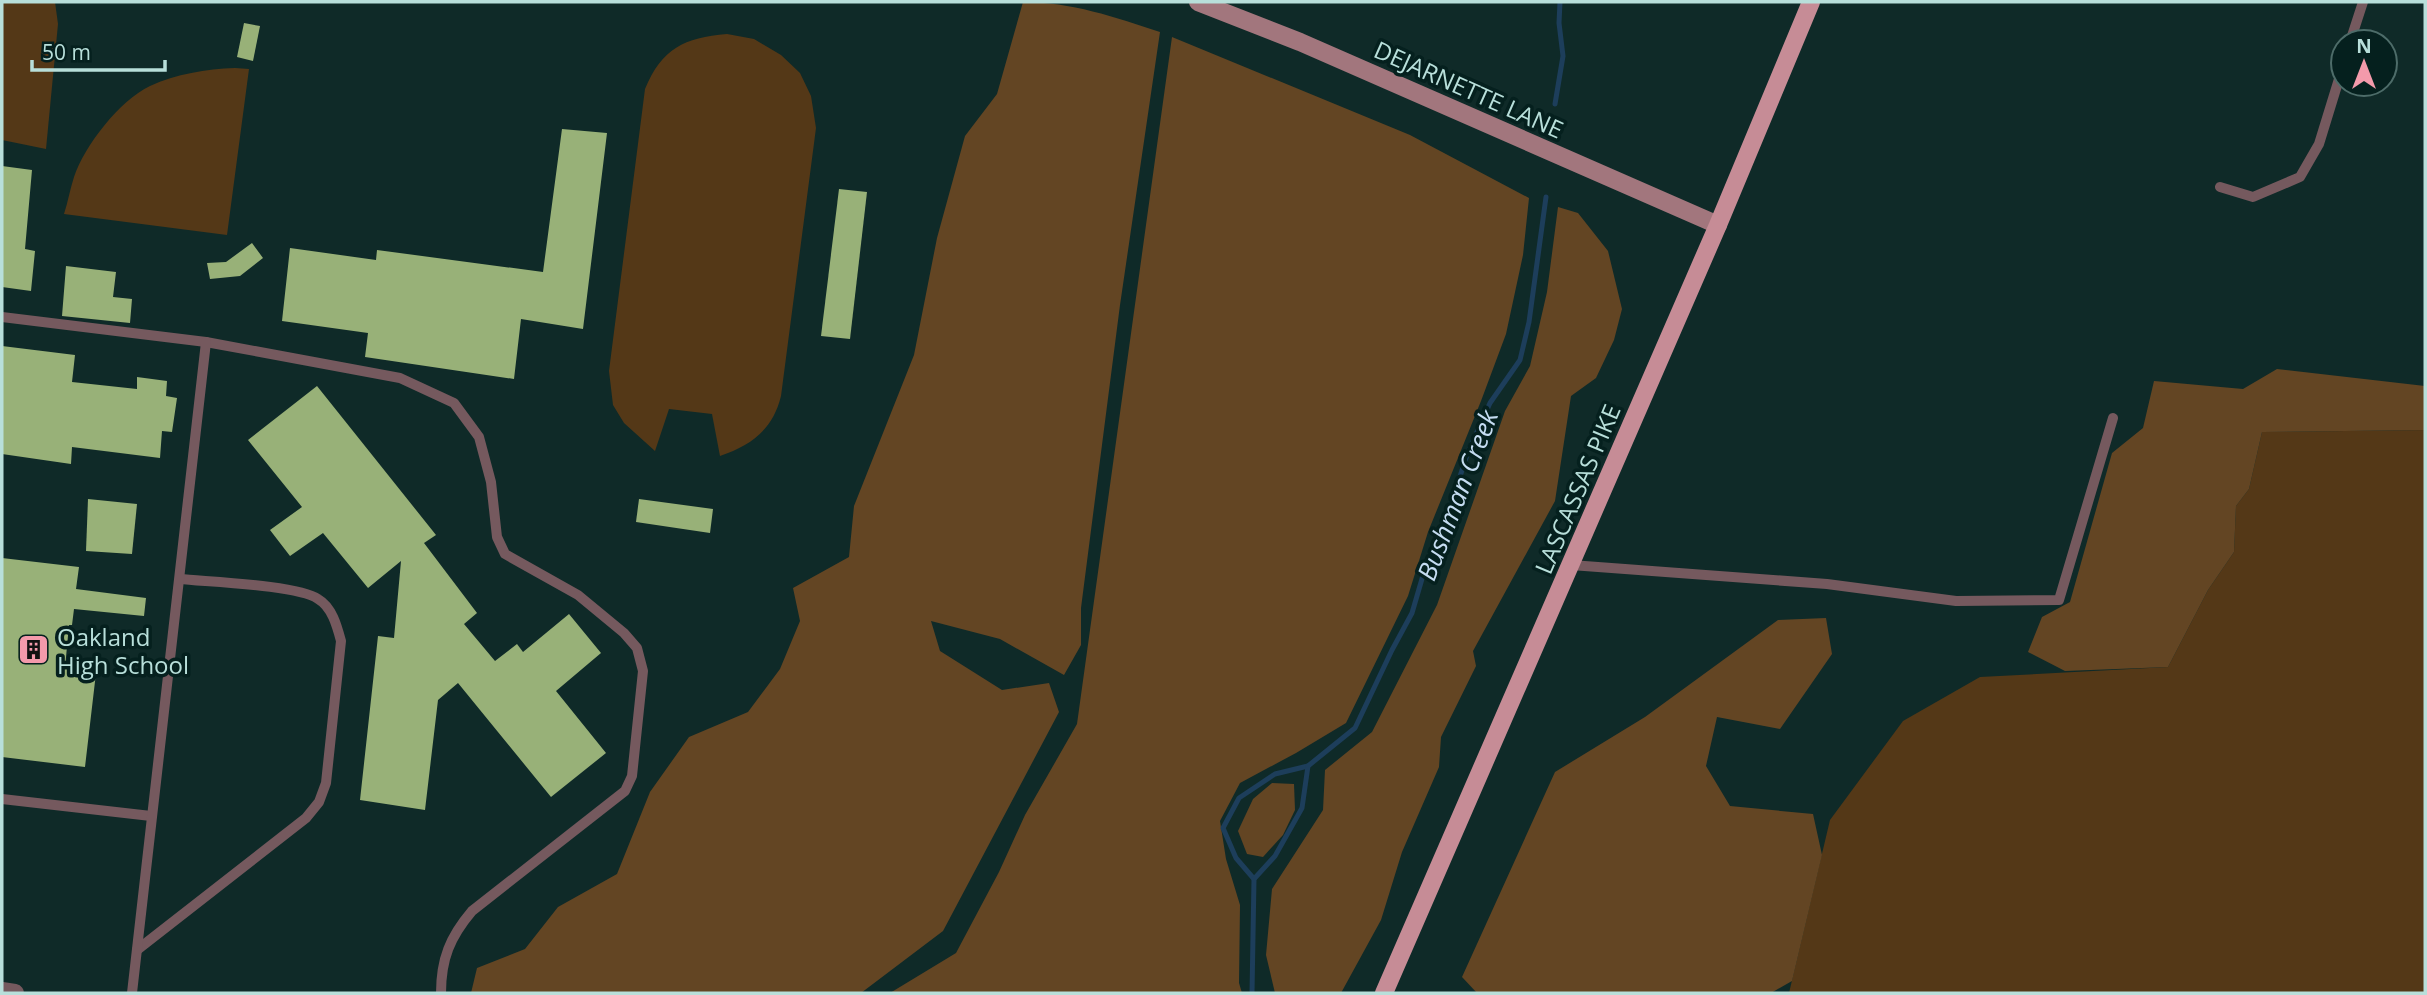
<svg xmlns="http://www.w3.org/2000/svg" width="2427" height="995" font-family="'Open Sans',sans-serif">
	<rect width="100%" height="100%" fill="#0f2a28"/>
	<g fill="#543817">
		<polygon points="2,2 55,2 58,24 46,149 2,140"/>
		<path d="M 727,34 L 754,39 L 781,55 L 800,73 L 811,96 L 816,128 L 781,396 C 773,429 752,445 720,456 L 712,414 L 669,409 L 655,451 L 624,423 L 613,405 L 609,371 L 645,89 C 662,48 684,38 727,34 Z"/>
		<path d="M 235,68 L 249,69 L 227,235 L 64,214 C 68,202 70,189 74,177 C 84,146 120,100 150,86 C 176,74 206,69 235,68 Z"/>
		<polygon points="2425,430 2425,993 1789,993 1830,820 1903,721 1980,677 2168,667 2208,590 2234,552 2236,506 2249,489 2262,432"/>
	</g>
	<g fill="#634523">
		<path d="M 1023,2 C 1071,2 1115,17 1160,32 L 1120,305 L 1081,608 L 1081,645 L 1064,675 L 1000,639 L 931,621 L 940,651 L 1002,690 L 1049,683 L 1059,712 L 943,931 L 861,993 L 471,993 L 477,968 L 525,949 L 558,907 L 617,874 L 650,792 L 689,737 L 748,712 L 780,669 L 800,621 L 793,588 L 849,557 L 854,506 L 914,355 L 937,238 L 965,136 L 997,94 Z"/>
		<polygon points="1172,37 1410,135 1529,198 1523,255 1506,334 1481,401 1428,532 1408,596 1346,723 1296,753 1240,783 1220,821 1226,859 1240,905 1239,983 1242,993 890,993 956,953 999,872 1025,815 1077,724"/>
		<polygon points="1558,207 1578,213 1608,251 1622,309 1614,340 1596,378 1571,396 1555,501 1473,651 1476,666 1441,737 1439,767 1402,852 1381,920 1341,993 1275,993 1266,955 1272,889 1323,810 1325,770 1372,732 1437,605 1505,411 1530,366 1547,292"/>
		<polygon points="2277,369 2425,386 2425,430 2262,432 2249,489 2236,506 2234,552 2208,590 2168,667 2065,671 2028,652 2042,617 2070,602 2112,453 2143,428 2154,381 2243,389"/>
		<polygon points="1826,618 1832,654 1780,729 1717,717 1706,766 1730,806 1813,814 1822,855 1792,981 1771,993 1477,993 1462,977 1555,772 1645,717 1778,620"/>
		<polygon points="1272,783 1294,784 1295,810 1283,835 1263,857 1247,854 1238,831 1253,799"/>
	</g>
	<g fill="none" stroke-linecap="round" stroke-linejoin="round">
		<g stroke="#1d3e5b" stroke-width="5">
			<polyline points="1555,104 1563,56 1559,23 1560,2"/>
			<polyline points="1254,879 1236,858 1223,828 1239,798 1275,774 1308,766"/>
			<polyline points="1252,993 1254,879 1275,856 1302,808 1308,766 1355,728 1392,650 1412,613 1424,572 1447,516 1468,452 1490,403 1520,360 1529,322 1546,197"/>
		</g>
	</g>
	<g fill="#98b178">
		<polygon points="244,23 260,26 253,61 237,57"/>
		<polygon points="562,129 607,133 583,329 521,319 514,379 365,357 368,333 282,321 290,248 376,260 377,250 543,272"/>
		<polygon points="2,166 32,170 25,249 35,251 31,291 2,287"/>
		<polygon points="839,189 867,192 850,339 821,336"/>
		<polygon points="252,243 263,258 240,276 210,279 207,263 226,262"/>
		<polygon points="66,266 116,272 113,297 132,299 130,323 62,316"/>
		<polygon points="2,346 75,355 72,382 137,389 137,377 167,381 166,396 177,398 172,432 162,431 160,458 72,447 71,464 2,454"/>
		<polygon points="317,386 436,535 424,543 477,613 464,624 495,661 517,644 523,652 569,614 601,653 556,691 606,753 551,797 458,683 438,700 425,810 360,800 378,636 394,638 401,561 368,588 323,533 290,556 270,530 302,507 248,440"/>
		<polygon points="88,499 137,504 132,554 86,551"/>
		<polygon points="639,499 713,509 710,533 636,522"/>
		<polygon points="2,558 79,567 76,589 146,598 144,616 74,609 72,625 69,625 65,668 96,673 85,767 2,757"/>
	</g>
	<g fill="none" stroke-linecap="round" stroke-linejoin="round">
		<g stroke="#75595e" stroke-width="10">
			<polyline points="2350,42 2363,2"/>
			<polyline points="2220,187 2253,197 2300,177 2319,144 2343,66"/>
			<path d="M 2,317 L 206,342 L 400,378 L 454,403 L 479,437 L 491,482 L 497,537 L 505,554 L 578,595 L 624,633 L 637,648 L 643,671 L 632,776 L 625,791 L 472,911 C 450,937 441,959 441,993"/>
			<polyline points="1571,565 1827,584 1956,601 2059,600 2113,418"/>
			<polyline points="2,799 151,816"/>
			<path d="M 137,950 L 306,818 L 319,802 L 326,783 L 341,641 C 337,626 332,607 318,599 C 298,585 209,582 180,579"/>
			<polyline points="132,993 206,342"/>
		</g>
		<polyline stroke="#75595e" stroke-width="18" points="2,991 15,993"/>
		<polyline stroke="#a2767d" stroke-width="18" points="1198,2 1300,42 1718,225"/>
		<polyline stroke="#c68c96" stroke-width="18" points="1384,993 1718,225 1811,2"/>
	</g>
	<defs>
		<symbol id="building-square" viewBox="-11 -11 22 22"><rect x="-9" y="-9" width="18" height="18" rx="4" fill="#f39aab" stroke="#05201e"/><path d="M-4-6H4V6H1V3H-1V6H-4ZM-2.5-4.3h1.7v1.8h-1.7ZM.8-4.3h1.7v1.8H.8ZM-2.5-1h1.7V.8h-1.7ZM.8-1h1.7V.8H.8Z" fill="#111"/></symbol>
	</defs>
	<g fill-rule="evenodd">
		<use href="#building-square" x="16" y="632" width="35" height="35"/>
	</g>
	<g text-anchor="middle" dominant-baseline="central" stroke-width="7" stroke-linejoin="round" paint-order="stroke">
		<g font-size="24" fill="#b8dfda" stroke="#05201e">
			<text transform="translate(1469 89) rotate(24)">DEJARNETTE LANE</text>
			<text transform="translate(1577 489) rotate(-67)">LASCASSAS PIKE</text>
		</g>
		<g font-size="24" fill="#b8dfda" stroke="#05201e" text-anchor="start">
			<text x="57" y="636">Oakland<tspan x="57" dy="28">High School</tspan></text>
		</g>
		<g font-size="26" font-style="italic" fill="#c5dcf1" stroke="#05201e">
			<text transform="translate(1457 495) rotate(-69)">Bushman Creek</text>
		</g>
	</g>
	<rect width="2427" height="995" fill="none" stroke="#b8dfda" stroke-width="7"/>
	<g transform="translate(2364 63)"><circle r="33" fill="#05201e" stroke="#4d6c69" stroke-width="2"/>
	<path d="M0-5L12 26L0 18L-12 26Z" fill="#f39aab"/>
	<text y="-10" font-size="19" font-weight="bold" text-anchor="middle" fill="#b8dfda">N</text>
	</g>
	<path d="M32 60v10h133v-10" fill="none" stroke="#b8dfda" stroke-width="3.5"/>
	<text x="42" y="60" font-size="21" fill="#b8dfda" stroke="#05201e" stroke-width="5" paint-order="stroke">50 m</text>
</svg>
